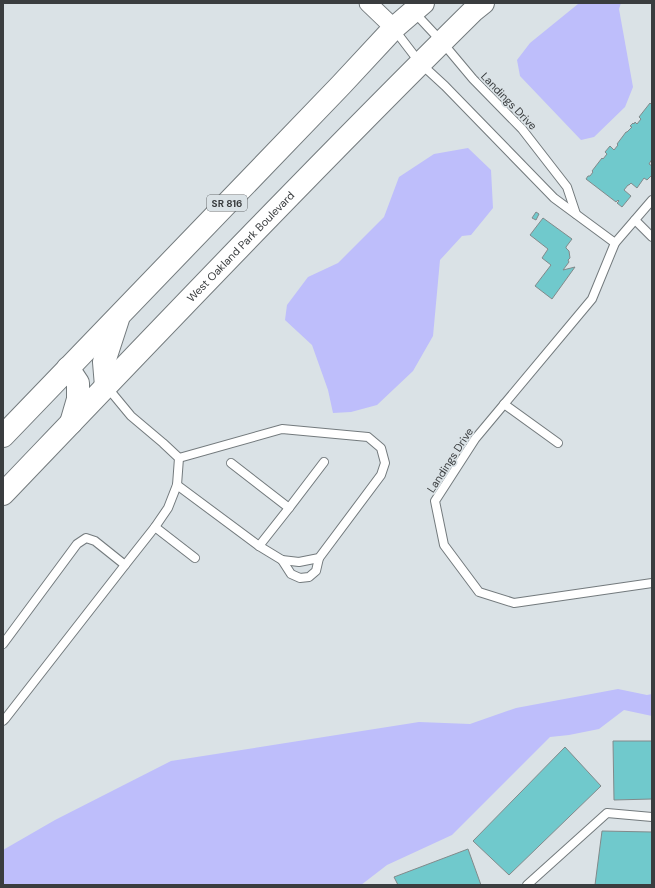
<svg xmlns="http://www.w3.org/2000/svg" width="655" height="888" font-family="'DM Sans',sans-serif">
	<rect width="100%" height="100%" fill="#dae2e6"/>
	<g fill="#bebefb">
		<polygon points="581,3 621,3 619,9 633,87 625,107 594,137 581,140 520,76 517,60 530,43 578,4"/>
		<polygon points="468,148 491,170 493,208 471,235 462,236 440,260 433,336 413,371 377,405 351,412 333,413 328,390 312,345 285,320 287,305 308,277 338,263 384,217 399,177 434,154"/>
		<polygon points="618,689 647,695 652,694 652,716 624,710 599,729 569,735 550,737 452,835 387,865 361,885 3,885 3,850 55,820 171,761 419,722 470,724 516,708"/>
	</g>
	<g fill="#70c9cc" stroke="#828a8b">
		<polygon points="650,103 651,104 652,103 652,159 649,164 652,166 652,177 651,176 647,180 644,178 637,188 631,183 629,185 628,185 624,190 631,196 622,207 617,203 619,201 618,200 616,202 586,179 588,176 590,176 593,172 592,171 602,158 603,159 607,154 605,152 610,146 614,150 618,145 617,144 626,132 627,132 632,127 630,126 633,123 634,124 635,122 637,124 641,119 639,117"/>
		<polygon points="536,212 539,214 536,220 532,218"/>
		<polygon points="543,218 572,239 566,247 566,248 569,251 570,258 568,260 569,262 563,270 575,267 552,299 535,286 551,265 542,258 548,249 530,235"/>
		<polygon points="613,741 652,741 652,799 614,800"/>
		<polygon points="565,747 601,786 509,875 473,841"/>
		<polygon points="602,831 652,832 652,885 595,885"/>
		<polygon points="468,849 481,885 398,885 394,877"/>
	</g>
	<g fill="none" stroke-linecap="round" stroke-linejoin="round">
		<defs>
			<g id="service">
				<polyline points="414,12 442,42 473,79 522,129 567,187 576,214"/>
				<polyline points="394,29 420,63 445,86 554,198 615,243"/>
				<polyline points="652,200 615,243 592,299 475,439 435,501 444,545 479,592 514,603 652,583"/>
				<polyline points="635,220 652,237"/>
				<polyline points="504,404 558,443"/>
				<polyline points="231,463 289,508 324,462"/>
				<polyline points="177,485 259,546 282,560 299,562 319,558 381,475 385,463 381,448 368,437 282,429 179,458"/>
				<polyline points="155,527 195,558"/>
				<polyline points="259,546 289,508"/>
				<polyline points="282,560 291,574 300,578 309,577 316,571 319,558"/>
				<polyline points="3,644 77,544 86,538 95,541 125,565"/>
				<polyline points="3,721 5,719 125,565 155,527 168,508 177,485 179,458 163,443 131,416 107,387"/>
				<polyline points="527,885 607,813 652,817"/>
			</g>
			<polyline id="minor" points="368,3 394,28"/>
			<g id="primary">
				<polyline points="68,368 78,383 78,399 71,423"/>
				<polyline points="106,386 104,362 118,319"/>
				<polyline points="3,436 341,85 394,28 423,3"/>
				<path id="s1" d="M 3,494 C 158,332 313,169 473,11 L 483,3"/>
			</g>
		</defs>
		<use href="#service" stroke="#737a7d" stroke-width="10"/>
		<use href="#minor" stroke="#737a7d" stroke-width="19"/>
		<use href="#primary" stroke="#737a7d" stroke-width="24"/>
		<use href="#service" stroke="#fff" stroke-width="8"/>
		<use href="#minor" stroke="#fff" stroke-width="17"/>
		<use href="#primary" stroke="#fff" stroke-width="22"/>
	</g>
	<g text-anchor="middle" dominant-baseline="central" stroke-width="3.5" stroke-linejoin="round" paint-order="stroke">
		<rect fill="#dae2e6" stroke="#6a6e71" stroke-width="1" x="207" y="195" width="40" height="16" rx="3"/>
		<g font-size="10" font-weight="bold" fill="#3a3d3f">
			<text x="227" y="203">SR 816</text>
		</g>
		<g font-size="11" fill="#3a3d3f" stroke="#dae2e6">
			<text transform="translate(509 101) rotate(46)">Landings Drive</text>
			<text stroke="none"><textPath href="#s1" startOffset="343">West Oakland Park Boulevard</textPath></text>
			<text transform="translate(450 460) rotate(-57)">Landings Drive</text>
		</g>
	</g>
	<rect width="655" height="888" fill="none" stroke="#3a3d3f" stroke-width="8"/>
</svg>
